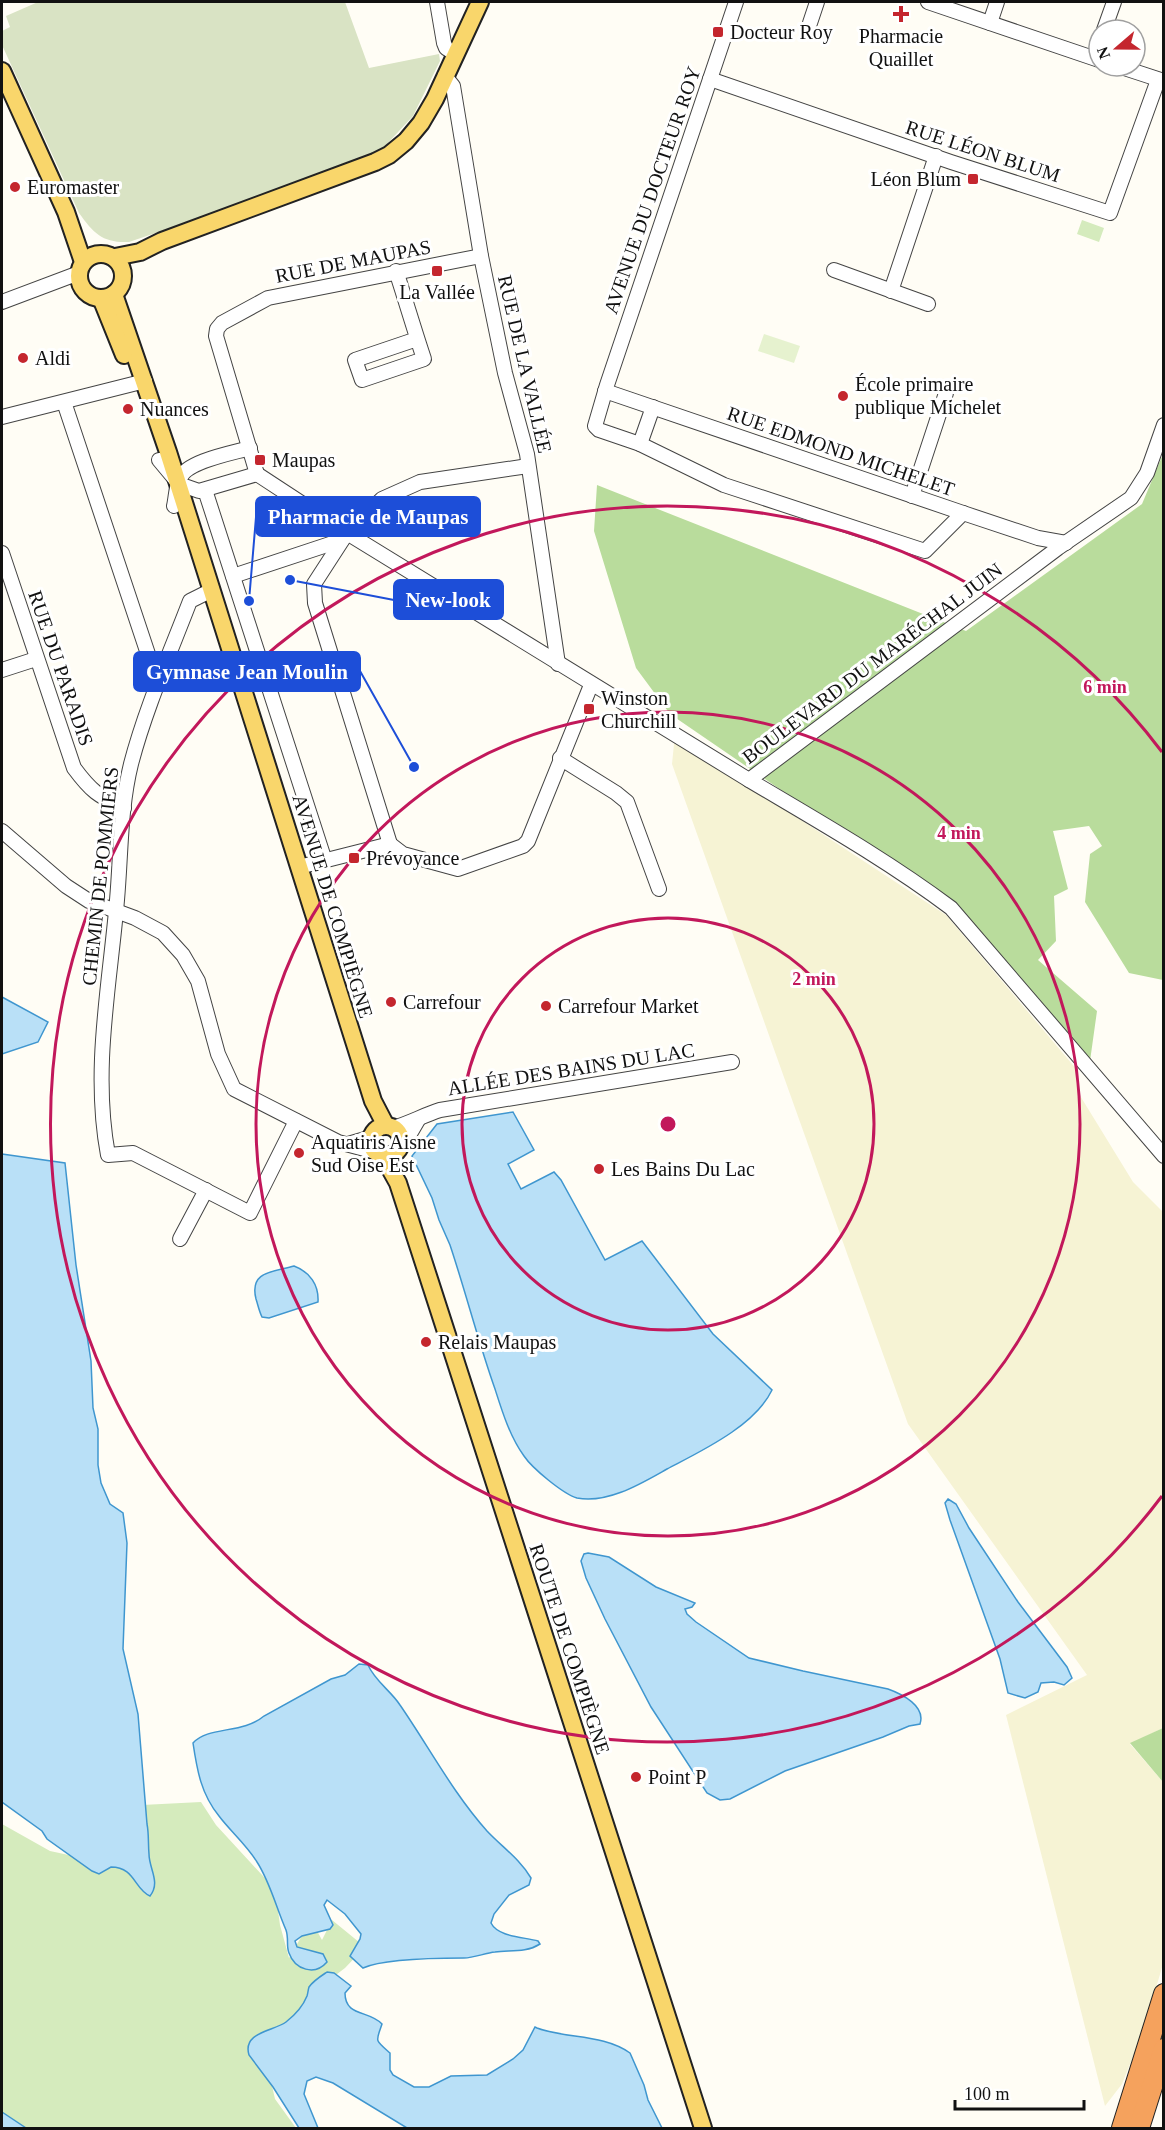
<svg xmlns="http://www.w3.org/2000/svg" width="1165" height="2130" font-family="'Times New Roman',serif">
	<rect width="100%" height="100%" fill="#fffdf5"/>
	<polygon fill="#f6f3d4" points="675,734 755,790 946,915 1078,1071 1079,1094 1133,1182 1163,1212 1163,1728 1130,1744 1163,1782 1163,1964 1144,2029 1122,2084 1105,2106 1006,1715 1087,1675 908,1424 672,764"/>
	<g fill="#d5ebbd">
		<polygon points="1082,220 1104,228 1099,242 1077,234"/>
		<polygon points="201,1802 216,1825 275,1889 280,1925 289,1958 311,1920 322,1940 332,1920 365,1947 345,1968 316,1990 265,2055 275,2099 296,2128 2,2128 2,1824 50,1851 143,1871 142,1805"/>
	</g>
	<g fill="#b9dc9c">
		<polygon points="1163,454 1163,980 1129,973 1085,902 1090,854 1102,846 1089,826 1053,831 1068,889 1054,896 1056,941 1038,960 1097,1011 1090,1061 962,914 670,714 636,668 594,531 597,485 966,631 1142,504"/>
		<polygon points="1163,1728 1163,1782 1130,1743"/>
	</g>
	<path fill="#d9e3c4" d="M 38,2 L 345,2 L 369,68 L 439,54 L 440,61 L 413,116 L 384,147 L 363,158 L 241,204 L 129,242 C 103,243 94,234 79,213 L 2,45 L 2,31 L 10,27 L 6,16 Z"/>
	<polygon fill="#e6f2cf" points="764,334 800,346 794,363 758,351"/>
	<g fill="#b9e0f7" stroke="#3f96cf" stroke-width="1.5">
		<polygon points="2,997 48,1022 38,1042 2,1054"/>
		<path d="M 513,1112 L 534,1150 L 508,1164 L 521,1189 L 554,1172 L 561,1180 L 605,1260 L 642,1241 L 713,1334 L 772,1390 C 755,1426 701,1451 667,1469 C 642,1483 608,1504 577,1498 C 563,1494 532,1468 524,1456 C 510,1437 502,1411 495,1389 C 478,1341 466,1293 450,1245 L 439,1220 L 432,1198 L 412,1156 L 437,1124 Z"/>
		<path d="M 2,1154 L 65,1163 L 76,1265 L 91,1361 L 93,1408 L 98,1429 L 98,1465 L 101,1483 L 110,1504 L 123,1513 L 127,1543 L 123,1649 L 138,1714 L 147,1824 C 149,1834 148,1843 149,1854 C 149,1869 161,1882 150,1896 C 134,1889 135,1867 111,1867 L 99,1874 L 92,1871 L 47,1839 L 42,1831 L 2,1802 Z"/>
		<path d="M 294,1266 C 310,1272 319,1285 318,1302 L 269,1318 L 262,1317 C 259,1311 258,1305 256,1299 C 249,1271 273,1272 294,1266 Z"/>
		<polygon points="948,1499 956,1504 969,1528 1018,1602 1067,1667 1072,1678 1064,1685 1054,1682 1041,1683 1038,1692 1025,1698 1008,1693 1000,1659 950,1520 945,1503"/>
		<path d="M 588,1553 L 609,1557 L 656,1587 L 695,1603 L 692,1607 L 685,1609 L 687,1614 L 696,1622 L 749,1658 L 803,1671 L 888,1689 C 902,1694 926,1706 920,1724 L 909,1726 L 883,1737 L 785,1771 L 730,1799 L 720,1800 L 707,1793 L 651,1707 L 605,1619 L 586,1578 L 581,1561 L 584,1554 Z"/>
		<path d="M 359,1664 L 368,1665 C 375,1681 391,1691 400,1705 C 429,1747 453,1793 487,1831 C 502,1847 520,1859 531,1878 L 529,1885 L 509,1895 L 494,1914 L 491,1923 C 498,1937 524,1937 538,1941 L 540,1944 C 526,1953 510,1950 495,1952 C 485,1953 474,1958 464,1958 C 439,1958 385,1958 363,1968 L 350,1956 L 360,1939 L 361,1934 L 345,1914 L 327,1900 L 324,1905 L 333,1925 L 330,1929 L 302,1936 L 295,1941 L 297,1947 L 323,1954 L 327,1962 C 315,1976 295,1970 289,1953 C 286,1946 289,1939 286,1930 C 276,1907 270,1882 257,1862 C 246,1844 231,1832 219,1816 C 201,1794 197,1770 193,1743 C 208,1726 243,1734 264,1716 L 331,1679 L 345,1675 Z"/>
		<path d="M 327,1972 L 334,1973 L 351,1986 L 345,1993 C 345,2017 369,2010 382,2024 C 376,2042 374,2039 390,2053 L 390,2070 L 393,2075 L 414,2087 L 429,2087 L 451,2076 L 487,2075 L 513,2059 L 523,2050 L 535,2027 L 537,2028 C 567,2039 603,2034 630,2053 L 644,2085 L 648,2100 L 662,2128 L 407,2128 L 333,2083 L 316,2077 L 307,2081 L 304,2094 L 318,2128 L 299,2128 L 273,2087 L 249,2055 C 242,2032 274,2031 286,2022 C 295,2015 303,2006 307,1996 C 308,1993 308,1990 309,1987 C 313,1981 321,1976 327,1972 Z"/>
		<polygon points="2,2112 26,2128 2,2128"/>
	</g>
	<g fill="none" stroke-linecap="round" stroke-linejoin="round">
		<defs>
			<g id="minor">
				<polyline points="437,2 444,43 446,48 455,54"/>
				<polyline points="928,2 1099,60"/>
				<polyline points="810,23 817,2"/>
				<polyline points="990,23 997,2"/>
				<polyline points="1104,30 1114,2"/>
				<polyline points="1118,66 1164,81"/>
				<polyline points="445,76 453,86 481,256 505,373 527,454 558,664"/>
				<polyline points="710,79 951,162 1110,213 1158,80"/>
				<polyline points="834,270 928,304"/>
				<path d="M 396,271 L 398,277 C 407,305 415,332 424,359 L 362,380 L 355,360 L 417,339"/>
				<polyline points="891,291 936,156"/>
				<polyline points="2,302 79,273"/>
				<polyline points="605,391 963,513 1038,538 1066,543"/>
				<polyline points="64,402 158,684"/>
				<polyline points="653,407 640,444 724,485 925,551 963,513"/>
				<polyline points="2,417 145,381"/>
				<polyline points="640,444 599,430 595,426 607,385 736,2"/>
				<polyline points="159,460 179,484 199,491 257,474"/>
				<polyline points="257,474 347,533 749,780 1058,548 1131,498 1147,473 1164,425"/>
				<polyline points="257,474 216,336 217,329 222,323 268,298 481,256"/>
				<polyline points="205,490 325,861"/>
				<polyline points="912,496 946,393"/>
				<path d="M 174,506 C 176,498 176,485 180,478 C 187,461 233,453 250,448"/>
				<path d="M 2,553 L 74,768 C 91,791 98,796 124,808"/>
				<polyline points="233,576 342,540"/>
				<path d="M 212,590 L 190,601 C 170,653 145,710 131,764 C 120,808 121,855 117,900 C 110,984 92,1070 108,1155 L 133,1153 L 250,1213 L 296,1121"/>
				<polyline points="2,670 36,659"/>
				<polyline points="560,758 616,793 627,802 659,889"/>
				<path d="M 749,780 C 818,821 887,860 951,908 L 1164,1156"/>
				<polyline points="2,831 66,886 89,901 135,918 163,933 183,955 198,981 218,1054 234,1089 338,1142 376,1152"/>
				<polyline points="390,844 315,603 314,584 347,533 382,499 420,482 528,466"/>
				<polyline points="299,867 390,844 403,854 458,869 523,846 528,841 591,685"/>
				<path d="M 393,1128 C 410,1123 424,1115 440,1110 L 732,1062"/>
				<polyline points="401,1140 411,1132 418,1120"/>
				<polyline points="348,1144 372,1137"/>
				<polyline points="180,1239 206,1190"/>
			</g>
			<g id="major">
				<polyline points="2,71 66,212 83,262"/>
				<circle cx="101" cy="276" r="22"/>
				<polyline points="115,257 140,252 162,241 375,162 389,155 406,141 421,123 435,99 480,2"/>
				<polyline points="114,294 168,452 373,1101 386,1126"/>
				<polyline points="101,298 124,355"/>
				<circle cx="386" cy="1141" r="15"/>
				<polyline points="383,1156 398,1183 703,2128"/>
			</g>
			<g id="highway">
				<polyline points="1122,2128 1164,1994"/>
				<polyline points="1139,2128 1164,2049"/>
			</g>
		</defs>
		<use href="#minor" stroke="#444" stroke-width="16"/>
		<use href="#major" stroke="#222" stroke-width="20"/>
		<use href="#highway" stroke="#222" stroke-width="22"/>
		<use href="#minor" stroke="#fff" stroke-width="14"/>
		<use href="#major" stroke="#f9d66b" stroke-width="16"/>
		<use href="#highway" stroke="#f5a25d" stroke-width="20"/>
	</g>
	<g fill="none" stroke="#c2185b" stroke-width="3">
		<circle cx="668" cy="1124" r="206"/>
		<circle cx="668" cy="1124" r="412"/>
		<path d="M1162 1496A618 618 0 1 1 1162 752"/>
	</g>
	<g fill="#c4262e" stroke="#fff" stroke-width="2">
		<path d="M898 5h6v6h6v6h-6v6h-6v-6h-6v-6h6z"/>
		<rect x="712" y="26" width="12" height="12" rx="3"/>
		<rect x="967" y="173" width="12" height="12" rx="3"/>
		<circle cx="15" cy="187" r="6"/>
		<rect x="431" y="265" width="12" height="12" rx="3"/>
		<circle cx="23" cy="358" r="6"/>
		<circle cx="843" cy="396" r="6"/>
		<circle cx="128" cy="409" r="6"/>
		<rect x="254" y="454" width="12" height="12" rx="3"/>
		<rect x="583" y="703" width="12" height="12" rx="3"/>
		<rect x="348" y="852" width="12" height="12" rx="3"/>
		<circle cx="391" cy="1002" r="6"/>
		<circle cx="546" cy="1006" r="6"/>
		<circle cx="299" cy="1153" r="6"/>
		<circle cx="599" cy="1169" r="6"/>
		<circle cx="426" cy="1342" r="6"/>
		<circle cx="636" cy="1777" r="6"/>
	</g>
	<g text-anchor="middle" dominant-baseline="central" stroke-width="6" stroke-linejoin="round" paint-order="stroke">
		<g font-size="20" fill="#111" stroke="#fff" text-anchor="start">
			<text x="730" y="32">Docteur Roy</text>
			<text x="901" y="36" text-anchor="middle">Pharmacie<tspan x="901" dy="23">Quaillet</tspan></text>
			<text x="961" y="179" text-anchor="end">Léon Blum</text>
			<text x="27" y="187">Euromaster</text>
			<text x="437" y="292" text-anchor="middle">La Vallée</text>
			<text x="35" y="358">Aldi</text>
			<text x="855" y="384">École primaire<tspan x="855" dy="23">publique Michelet</tspan></text>
			<text x="140" y="409">Nuances</text>
			<text x="272" y="460">Maupas</text>
			<text x="601" y="698">Winston<tspan x="601" dy="23">Churchill</tspan></text>
			<text x="366" y="858">Prévoyance</text>
			<text x="403" y="1002">Carrefour</text>
			<text x="558" y="1006">Carrefour Market</text>
			<text x="311" y="1142">Aquatiris Aisne<tspan x="311" dy="23">Sud Oise Est</tspan></text>
			<text x="611" y="1169">Les Bains Du Lac</text>
			<text x="438" y="1342">Relais Maupas</text>
			<text x="648" y="1777">Point P</text>
		</g>
		<g font-size="20" fill="#111" stroke="#fff">
			<text transform="translate(983 151) rotate(18)">RUE LÉON BLUM</text>
			<text transform="translate(652 190) rotate(-71)">AVENUE DU DOCTEUR ROY</text>
			<text transform="translate(353 261) rotate(-11)">RUE DE MAUPAS</text>
			<text transform="translate(525 364) rotate(77)">RUE DE LA VALLÉE</text>
			<text transform="translate(841 451) rotate(19)">RUE EDMOND MICHELET</text>
			<text transform="translate(872 663) rotate(-37)">BOULEVARD DU MARÉCHAL JUIN</text>
			<text transform="translate(61 668) rotate(71)">RUE DU PARADIS</text>
			<text transform="translate(100 876) rotate(-84)">CHEMIN DE POMMIERS</text>
			<text transform="translate(333 906) rotate(73)">AVENUE DE COMPIÈGNE</text>
			<text transform="translate(571 1069) rotate(-9)">ALLÉE DES BAINS DU LAC</text>
			<text transform="translate(570 1649) rotate(72)">ROUTE DE COMPIÈGNE</text>
		</g>
	</g>
	<circle cx="668" cy="1124" r="9" fill="#c2185b" stroke="#fff" stroke-width="3"/>
	<g font-size="18" text-anchor="middle" font-weight="bold" fill="#c2185b" stroke="#fff" stroke-width="6" stroke-linejoin="round" paint-order="stroke">
		<text x="1105" y="693">6 min</text>
		<text x="959" y="839">4 min</text>
		<text x="814" y="985">2 min</text>
	</g>
	<path fill="none" stroke="#1d4ed8" stroke-width="2" d="M249 601L256 517M290 580L394 600M414 767L360 671"/>
	<g fill="#1d4ed8" stroke="#fff" stroke-width="2">
		<circle cx="249" cy="601" r="6"/>
		<circle cx="290" cy="580" r="6"/>
		<circle cx="414" cy="767" r="6"/>
	</g>
	<g fill="#1d4ed8" stroke="#1d4ed8" stroke-width="2">
		<rect x="256" y="497" width="224" height="39" rx="6"/>
		<rect x="394" y="580" width="109" height="39" rx="6"/>
		<rect x="134" y="652" width="226" height="39" rx="6"/>
	</g>
	<g font-size="21" text-anchor="middle" font-weight="bold" fill="#fff">
		<text x="368" y="524">Pharmacie de Maupas</text>
		<text x="448" y="607">New-look</text>
		<text x="247" y="679">Gymnase Jean Moulin</text>
	</g>
	<rect width="1165" height="2130" fill="none" stroke="#111111" stroke-width="6"/>
	<g transform="translate(1117 48) rotate(250)"><circle r="28" fill="#ffffff" stroke="#a0a0a0" stroke-width="1.5"/>
	<path d="M0-4.5L10 22L0 15L-10 22Z" fill="#c4262e"/>
	<text y="-9" font-size="16" font-weight="bold" text-anchor="middle" fill="#111111">N</text>
	</g>
	<path d="M955 2100v9h129v-9" fill="none" stroke="#111111" stroke-width="3"/>
	<text x="964" y="2100" font-size="18" fill="#111111" stroke="#ffffff" stroke-width="4.5" paint-order="stroke">100 m</text>
</svg>
